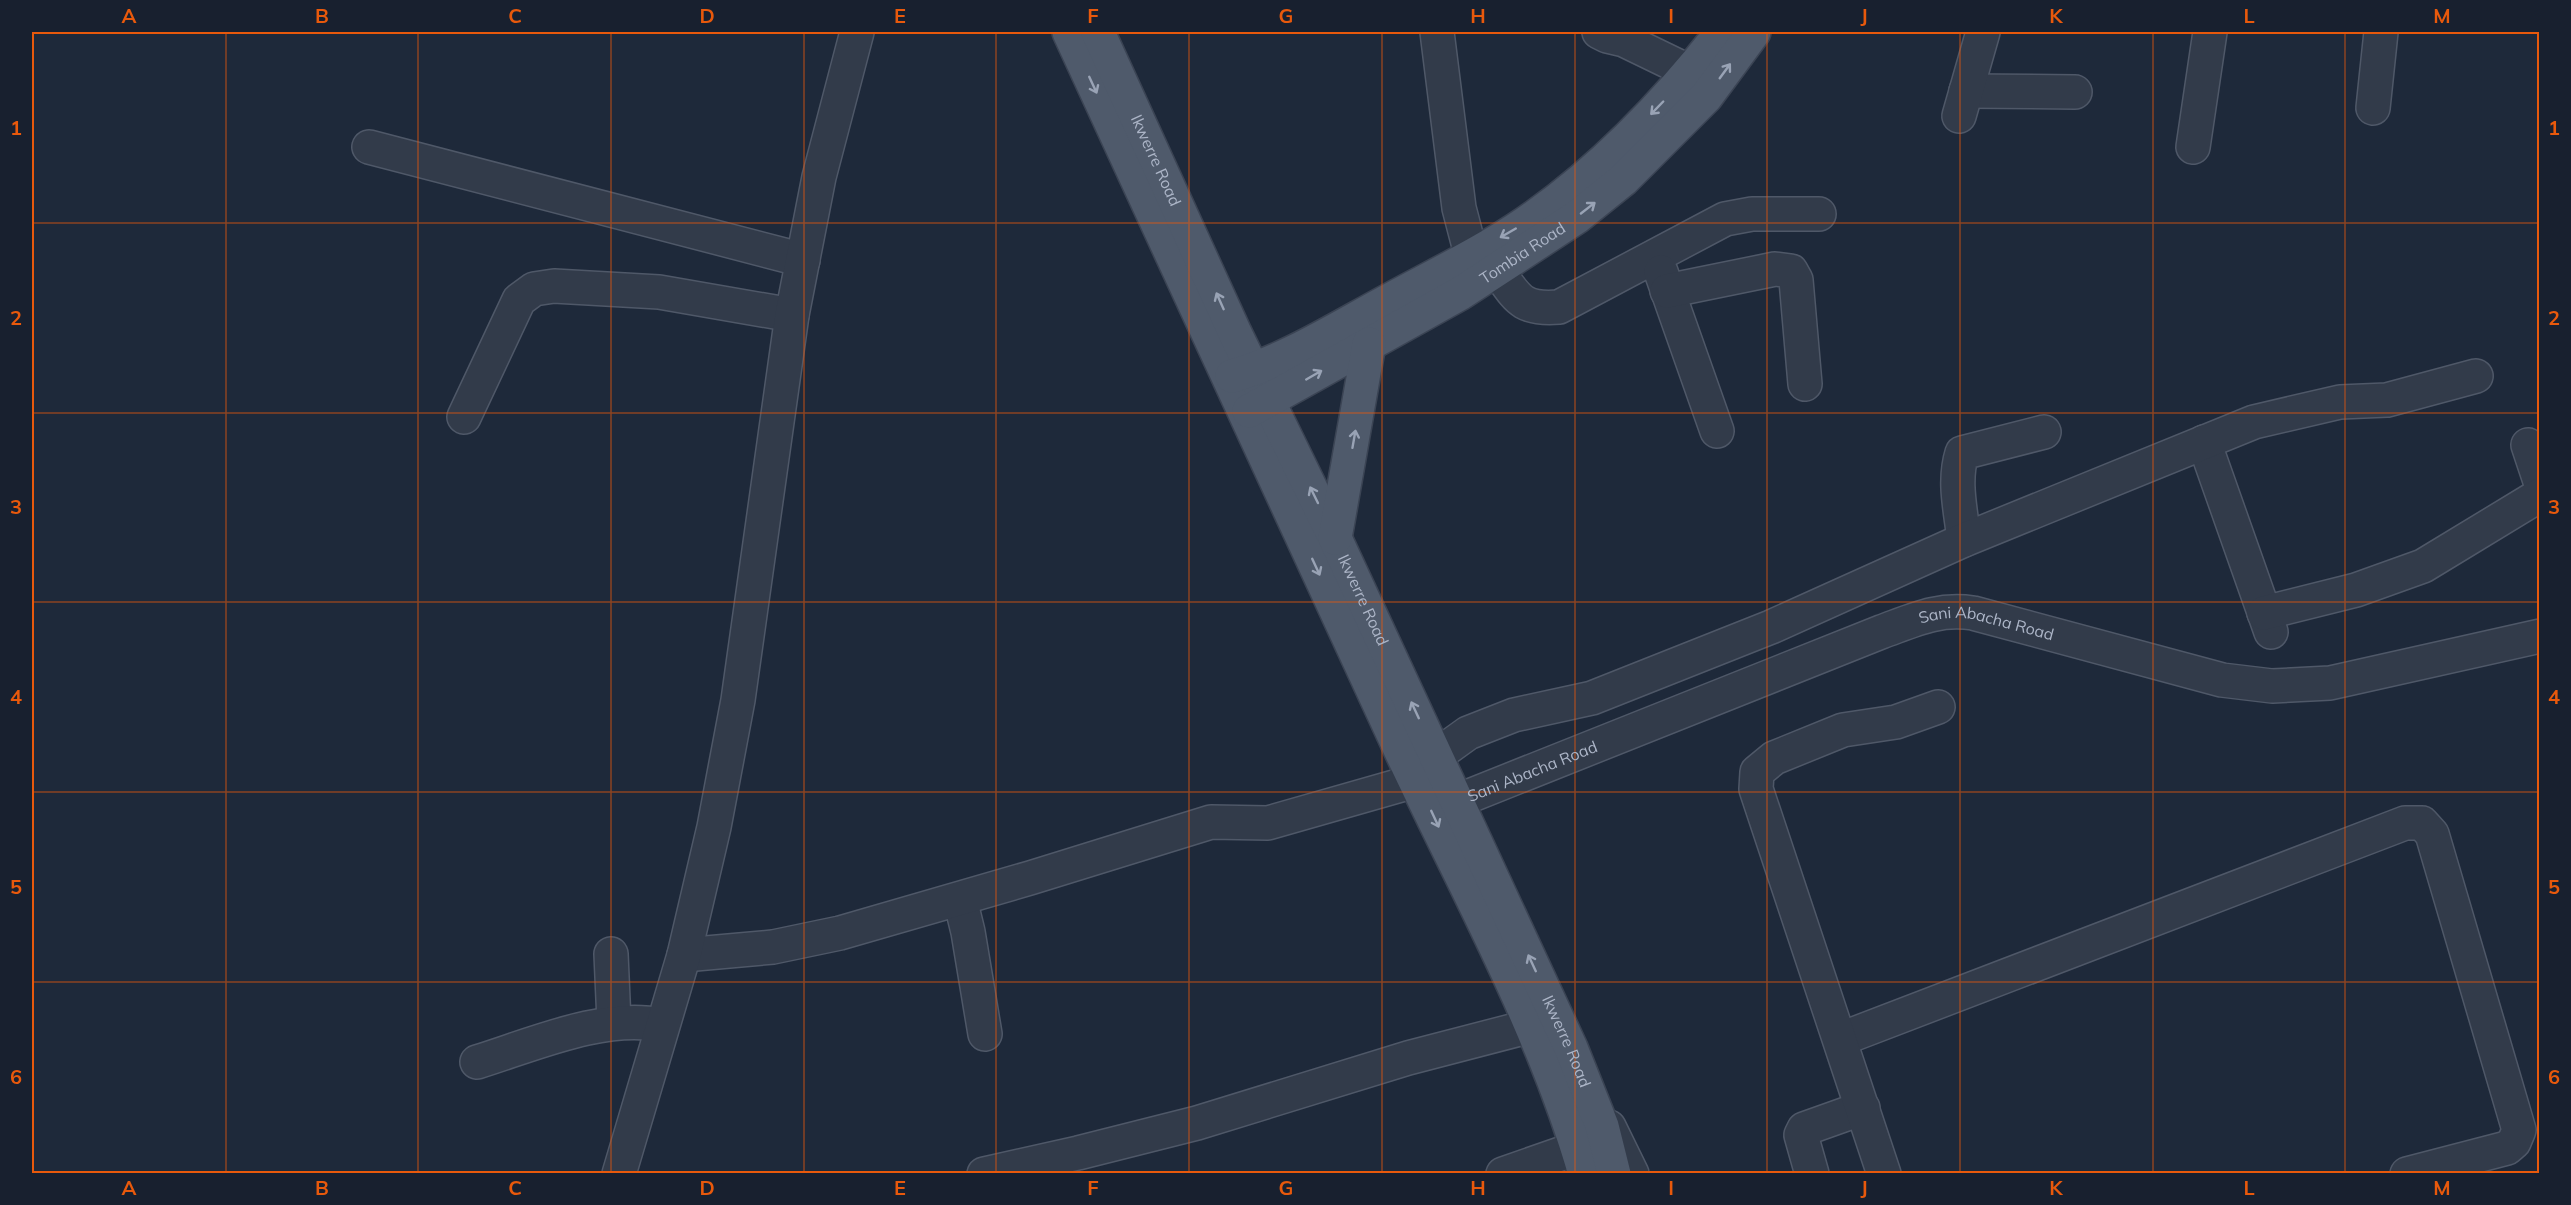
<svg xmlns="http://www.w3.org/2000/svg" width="2571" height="1205" font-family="Mulish,sans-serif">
	<rect width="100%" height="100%" fill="#1e293a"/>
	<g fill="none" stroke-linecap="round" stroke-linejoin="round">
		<defs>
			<g id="minor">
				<polyline points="1437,32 1459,208 1471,254"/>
				<polyline points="1599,32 1607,36 1624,40 1690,72"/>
				<polyline points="1966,91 2075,92"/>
				<polyline points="2373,108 2381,32"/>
				<polyline points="1959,116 1983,32"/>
				<polyline points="369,147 803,260"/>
				<polyline points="2193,147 2210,32"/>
				<path d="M 1497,270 C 1518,299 1521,310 1559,307 L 1725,219 L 1752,214 L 1819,214"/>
				<polyline points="1661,272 1717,431"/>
				<polyline points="1667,291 1775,269 1791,271 1796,280 1805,384"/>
				<polyline points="464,417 519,300 534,289 554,286 659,292 792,315"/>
				<polyline points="2204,442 2271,632"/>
				<polyline points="2528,445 2540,481"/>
				<path d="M 1964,540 C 1961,511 1953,482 1962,453 L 2044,432"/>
				<polyline points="2264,613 2356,590 2423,566 2540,495"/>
				<polyline points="1436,756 1468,733 1514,715 1592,698 1771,627 1964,540 2254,422 2340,402 2387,400 2476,376"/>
				<path id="s1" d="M 1457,801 L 1881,632 C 1914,620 1937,608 1973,613 L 2222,680 L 2272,686 L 2330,683 L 2540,636"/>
				<polyline points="960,899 968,932 985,1034"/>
				<polyline points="611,954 614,1022"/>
				<polyline points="684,955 773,947 840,933 1030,878 1211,822 1268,823 1415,781"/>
				<polyline points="1841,1039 2405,823 2422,823 2432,834 2519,1130 2514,1142 2507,1148 2407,1174"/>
				<path d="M 477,1062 C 532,1045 604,1013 661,1025"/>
				<polyline points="1609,1127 1632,1174"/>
				<polyline points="619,1174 684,955 714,827 738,700 792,315 819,177 857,32"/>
				<polyline points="984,1174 1078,1153 1197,1123 1408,1058 1531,1026"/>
				<polyline points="1503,1174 1566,1152"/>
				<polyline points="1812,1174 1801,1135 1804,1129 1863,1108"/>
				<polyline points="1884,1174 1756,789 1757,772 1774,758 1843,730 1896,722 1938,707"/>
			</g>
			<g id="major">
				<path d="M 1069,32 C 1179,270 1289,508 1399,747 C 1464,887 1542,1024 1585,1174"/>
				<path id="s2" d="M 1098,32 L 1235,333 L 1335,538 L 1571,1048 L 1602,1126 L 1614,1174"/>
				<path d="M 1232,376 C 1285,361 1336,329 1384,303 C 1431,277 1482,253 1527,222 C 1603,170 1666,103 1722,32"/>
				<path id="s3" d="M 1249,411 L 1461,293 L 1577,217 L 1623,180 L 1706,97 L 1754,32"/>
				<polyline points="1335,538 1369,344"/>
			</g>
		</defs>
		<use href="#minor" stroke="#4f5868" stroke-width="36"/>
		<use href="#major" stroke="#3b4454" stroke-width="36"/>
		<use href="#minor" stroke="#323b4a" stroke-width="33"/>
		<use href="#major" stroke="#4f5a6b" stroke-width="33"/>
	</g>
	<defs><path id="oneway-shaft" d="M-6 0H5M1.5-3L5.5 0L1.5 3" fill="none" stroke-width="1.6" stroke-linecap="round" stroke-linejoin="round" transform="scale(1.5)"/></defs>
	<g stroke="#99a3b5">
		<use href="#oneway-shaft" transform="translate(1725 71) rotate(-54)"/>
		<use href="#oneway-shaft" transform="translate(1093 85) rotate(65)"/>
		<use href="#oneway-shaft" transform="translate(1657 108) rotate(134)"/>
		<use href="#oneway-shaft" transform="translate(1588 208) rotate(-38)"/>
		<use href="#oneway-shaft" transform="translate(1508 233) rotate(150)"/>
		<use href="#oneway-shaft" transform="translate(1220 301) rotate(-114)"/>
		<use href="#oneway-shaft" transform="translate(1314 375) rotate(-30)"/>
		<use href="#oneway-shaft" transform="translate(1354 439) rotate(-80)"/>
		<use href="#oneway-shaft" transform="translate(1314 495) rotate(-116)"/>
		<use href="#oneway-shaft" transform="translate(1316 567) rotate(65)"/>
		<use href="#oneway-shaft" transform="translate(1415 710) rotate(-115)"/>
		<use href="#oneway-shaft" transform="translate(1435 819) rotate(65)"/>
		<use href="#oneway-shaft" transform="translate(1532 963) rotate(-115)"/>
	</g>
	<path fill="none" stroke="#e8590c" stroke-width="1.5" stroke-opacity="0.55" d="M 226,32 L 226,1174M 418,32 L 418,1174M 611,32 L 611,1174M 804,32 L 804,1174M 996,32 L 996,1174M 1189,32 L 1189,1174M 1382,32 L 1382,1174M 1575,32 L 1575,1174M 1767,32 L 1767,1174M 1960,32 L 1960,1174M 2153,32 L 2153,1174M 2345,32 L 2345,1174M 32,223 L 2540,223M 32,413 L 2540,413M 32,602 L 2540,602M 32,792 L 2540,792M 32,982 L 2540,982"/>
	<g text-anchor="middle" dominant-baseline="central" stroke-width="4.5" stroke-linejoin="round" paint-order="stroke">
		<g font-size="16" fill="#acb5c7" stroke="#18202f">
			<text stroke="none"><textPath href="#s2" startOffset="141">Ikwerre Road</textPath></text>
			<text stroke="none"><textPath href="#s3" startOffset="316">Tombia Road</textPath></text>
			<text stroke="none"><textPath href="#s2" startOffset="627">Ikwerre Road</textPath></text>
			<text stroke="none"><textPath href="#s1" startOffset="566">Sani Abacha Road</textPath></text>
			<text stroke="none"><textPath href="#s1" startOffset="81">Sani Abacha Road</textPath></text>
			<text stroke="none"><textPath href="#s2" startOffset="1113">Ikwerre Road</textPath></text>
		</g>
	</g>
	<rect width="2571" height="1205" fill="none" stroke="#18202f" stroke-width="66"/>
	<rect x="33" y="33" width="2505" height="1139" fill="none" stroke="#e8590c" stroke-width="2"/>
	<g font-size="20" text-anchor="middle" font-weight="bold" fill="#e8590c">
		<text x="129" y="23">A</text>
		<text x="322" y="23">B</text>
		<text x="515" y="23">C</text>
		<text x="707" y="23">D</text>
		<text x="900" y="23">E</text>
		<text x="1093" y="23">F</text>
		<text x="1286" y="23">G</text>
		<text x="1478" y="23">H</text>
		<text x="1671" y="23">I</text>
		<text x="1864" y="23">J</text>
		<text x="2056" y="23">K</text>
		<text x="2249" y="23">L</text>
		<text x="2442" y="23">M</text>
		<text x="16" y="135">1</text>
		<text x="2554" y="135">1</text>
		<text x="16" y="325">2</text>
		<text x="2554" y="325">2</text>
		<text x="16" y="514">3</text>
		<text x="2554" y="514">3</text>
		<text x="16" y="704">4</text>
		<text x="2554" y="704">4</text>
		<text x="16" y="894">5</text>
		<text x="2554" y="894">5</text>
		<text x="16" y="1084">6</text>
		<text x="2554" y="1084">6</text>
		<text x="129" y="1195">A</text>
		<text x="322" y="1195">B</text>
		<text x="515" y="1195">C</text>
		<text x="707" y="1195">D</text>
		<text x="900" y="1195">E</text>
		<text x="1093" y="1195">F</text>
		<text x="1286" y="1195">G</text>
		<text x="1478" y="1195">H</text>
		<text x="1671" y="1195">I</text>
		<text x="1864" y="1195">J</text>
		<text x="2056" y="1195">K</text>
		<text x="2249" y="1195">L</text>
		<text x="2442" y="1195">M</text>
	</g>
</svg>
